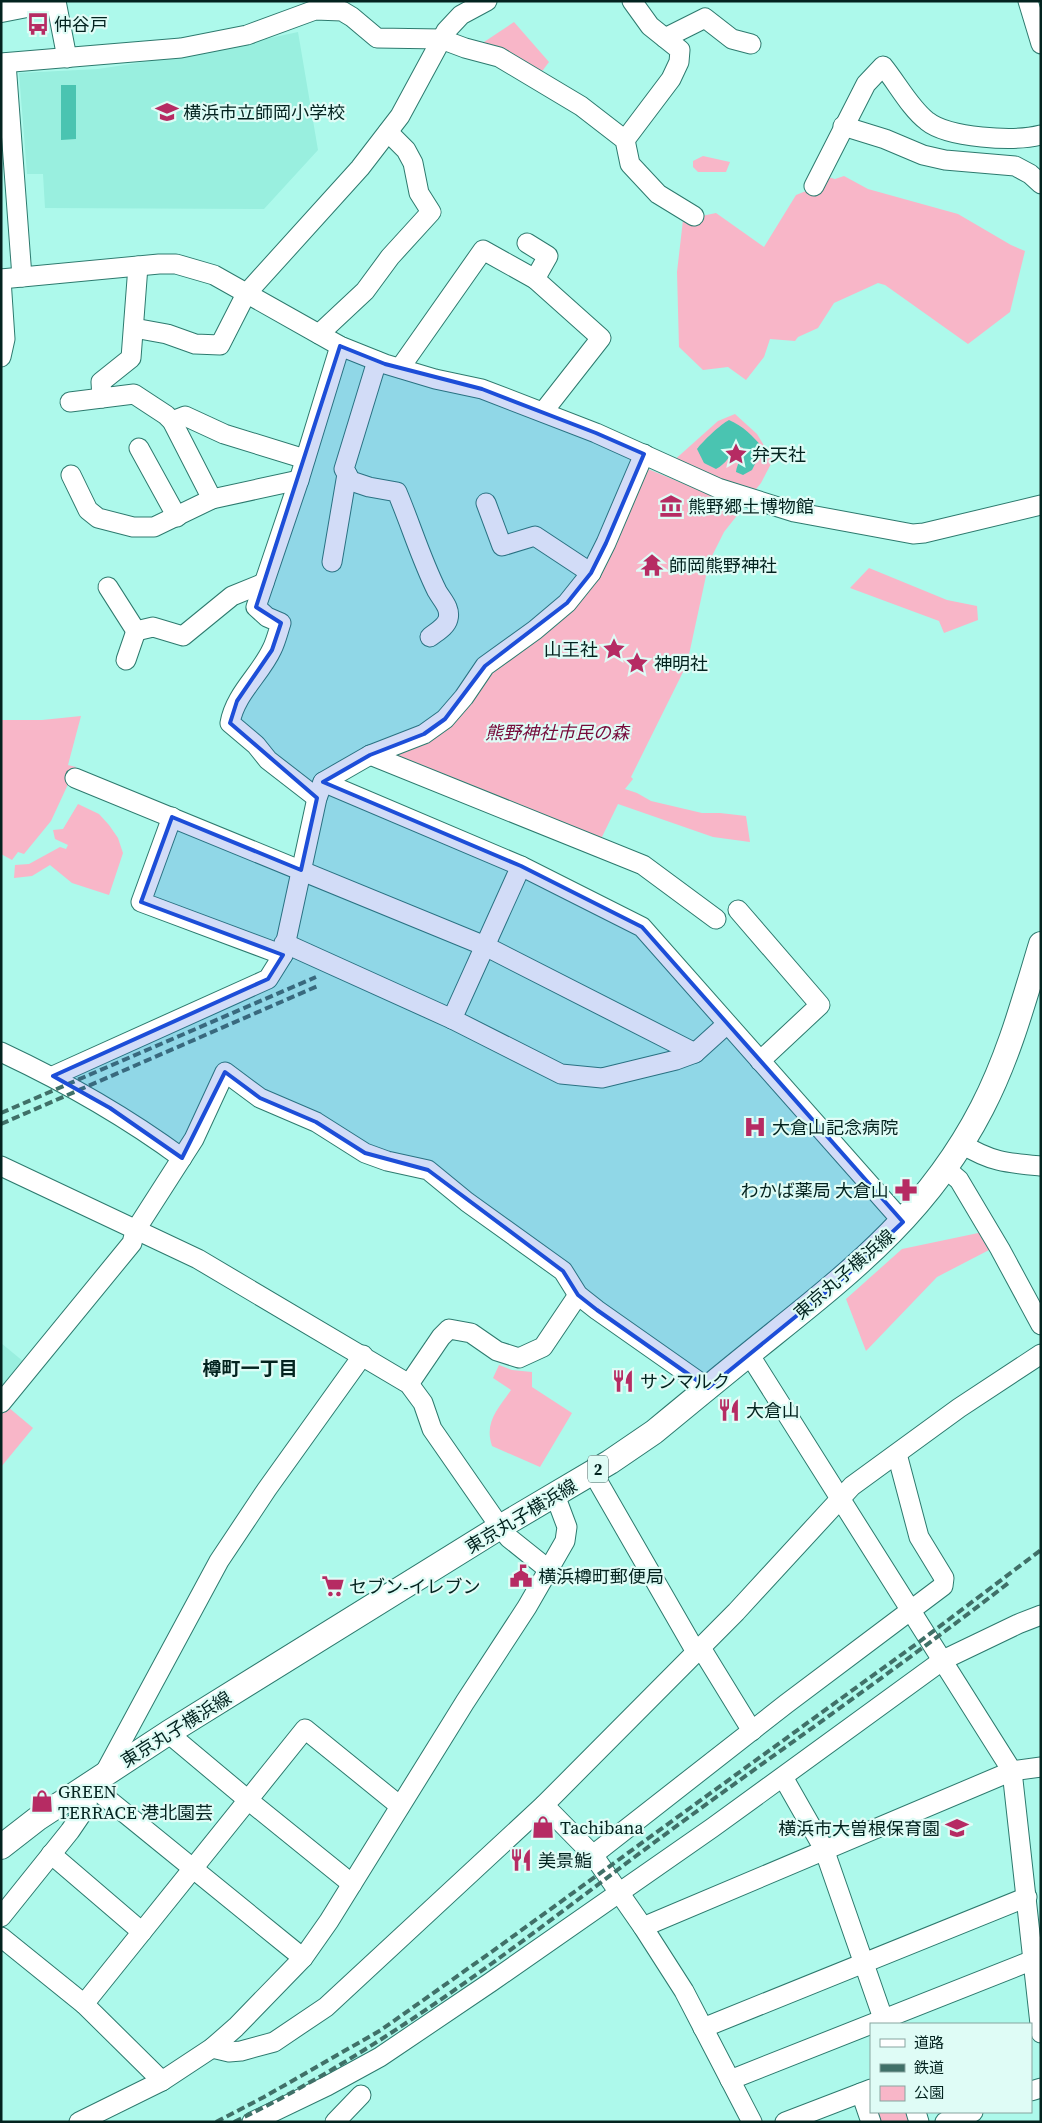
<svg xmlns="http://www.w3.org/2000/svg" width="1042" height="2123" font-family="'Source Serif 4','Noto Sans JP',serif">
	<rect width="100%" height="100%" fill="#adf9eb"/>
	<g fill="#99efdf">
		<polygon points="298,32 318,150 264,209 45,208 43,174 27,174 19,73 98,69 196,54"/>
		<polygon points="1,1343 24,1362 1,1390"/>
	</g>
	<g fill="#f8b6c8">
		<polygon points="514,22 549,62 540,74 481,44"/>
		<polygon points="703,156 730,162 726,172 698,172 693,167 693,161"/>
		<polygon points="824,176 835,179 844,176 868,189 958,214 1011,245 1025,251 1010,312 968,344 885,285 878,283 834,303 818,328 798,337 795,341 770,339 764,357 746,380 728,367 703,370 679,347 677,272 683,220 716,213 764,247 796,195 821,185"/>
		<polygon points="735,414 757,434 773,460 761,483 752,494 671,463 718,421"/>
		<polygon points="648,469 743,508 724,532 709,562 687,664 631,777 633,779 625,789 637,793 651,801 702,813 720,813 746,816 750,842 713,837 618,804 600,841 385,756 458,716 491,674 558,624 609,545 640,474"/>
		<polygon points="869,568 947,600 977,606 978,620 944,633 939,621 850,588"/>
		<polygon points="81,716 68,765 76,767 51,821 24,854 18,852 12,860 1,854 1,720 42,720"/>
		<polygon points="78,804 99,814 109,825 118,838 123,853 109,895 72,883 50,865 32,876 14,878 15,865 29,864 60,847 66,849 68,845 55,839 53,830 63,829"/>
		<polygon points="983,1232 991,1249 937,1277 866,1351 846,1299 902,1249"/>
		<path d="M 499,1365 L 512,1370 L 532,1372 L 532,1387 L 572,1413 L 540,1467 L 492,1446 C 484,1422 498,1409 511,1390 L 493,1378 Z"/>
		<polygon points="8,1407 33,1428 1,1467 1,1415"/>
		<polygon points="872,2112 906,2112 909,2122 876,2122"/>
	</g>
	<g fill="#4ac4b1">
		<polygon points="61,85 76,85 76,139 61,140"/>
		<path d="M 729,420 C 743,426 753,436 763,448 L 752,470 L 743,475 L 736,472 C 737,463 743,457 743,448 L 738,446 C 730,455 726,464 716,469 L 704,463 L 697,449 C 703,441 721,424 729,420 Z"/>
	</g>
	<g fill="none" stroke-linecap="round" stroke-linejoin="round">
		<defs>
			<g id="minor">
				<polyline points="56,1 67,58"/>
				<polyline points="1028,1 1041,44"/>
				<polyline points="665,38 705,18 732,39 751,44"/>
				<polyline points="1,63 181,48 247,35 315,10 342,11 352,17 377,38 441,39 465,48 499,57 581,106 625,140 630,164 658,194 694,216"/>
				<polyline points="6,63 22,277"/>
				<polyline points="843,126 885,139 923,155 945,160 1015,166 1030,174 1041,184"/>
				<polyline points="625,140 671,79 679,62 680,50 650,26 632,1"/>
				<path d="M 814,186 L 866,84 L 883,66 C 897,83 910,108 927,121 C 948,138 1014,142 1041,135"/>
				<polyline points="527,243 548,256 535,279"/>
				<polyline points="138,266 131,358 101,382 102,398 134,394 166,415 172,421 212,499 299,480"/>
				<polyline points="1,279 159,264 176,264 214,275 340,346 385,364 435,379 482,389 596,433 718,488 794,512 913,534 924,533 1041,505"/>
				<polyline points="134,328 167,334 195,344 220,345 246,294 360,168 400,116 446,31 461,15 487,1"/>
				<polyline points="319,334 365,291 390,257 431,212 419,193 413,163 406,150 388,132"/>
				<polyline points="1,357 5,339 1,279"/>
				<path d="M 377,361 L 344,469 L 351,481 L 369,487 L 397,492 C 411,525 421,559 437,591 C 442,600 451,608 448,619 C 446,627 436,632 430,637"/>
				<polyline points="400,368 483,250 535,279 601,338 543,412"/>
				<polyline points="70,402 102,398"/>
				<polyline points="172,421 185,416 224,434 305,459"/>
				<polyline points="139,448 177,517"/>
				<polyline points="71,475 88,510 98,518 133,527 154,527 212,499"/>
				<polyline points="486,503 502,546 535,536 591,573"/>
				<polyline points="332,562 347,474"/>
				<polyline points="108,587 136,631"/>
				<polyline points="136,631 153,627 183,636 232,596 264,583"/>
				<polyline points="126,660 136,631"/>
				<polyline points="370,755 643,865 716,919"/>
				<polyline points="75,778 485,946 695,1053"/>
				<polyline points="323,782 521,866 642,927 903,1222"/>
				<path d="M 317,798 L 268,760 L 256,745 L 230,723 C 235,694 260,675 272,649 C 276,641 278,632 281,623 L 267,617 L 256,607 L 299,480 L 340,346"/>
				<polyline points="172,817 141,902 283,955"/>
				<polyline points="521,866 452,1019 561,1074 602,1078 676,1060 695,1053 727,1024"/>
				<polyline points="738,910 820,1005 760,1061"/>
				<polyline points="284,943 452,1019"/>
				<path d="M 1,1052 C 65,1082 125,1116 182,1158"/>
				<polyline points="53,1076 268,979 283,955 317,798 323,782 370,755 424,734 445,719 464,697 485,666 535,630 567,603 591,573 606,543 644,454"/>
				<path d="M 962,1144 C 991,1162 1007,1163 1041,1166"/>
				<polyline points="1,1166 198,1259 409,1384 423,1403 432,1429 500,1527 509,1538 549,1570"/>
				<polyline points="945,1168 959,1180 1000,1249 1041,1325"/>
				<polyline points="749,1354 1012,1771 1041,2033"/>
				<polyline points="409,1384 441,1337 449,1329 471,1333 497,1351 519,1358 543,1347 578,1295"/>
				<polyline points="1,1403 132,1243 135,1231 194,1139 225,1072 260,1098 316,1122 365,1153 387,1161 428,1170 467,1202 563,1271 578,1295 597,1310 708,1388"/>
				<polyline points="593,1473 696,1652"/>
				<polyline points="701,1648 752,1731"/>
				<polyline points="168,1733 248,1800 352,1884"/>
				<polyline points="103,1776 219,1561 267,1489 363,1355"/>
				<polyline points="783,1777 824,1849 885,2024"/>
				<polyline points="89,1784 303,1958"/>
				<polyline points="544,1805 593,1855 643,1927 684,1991 752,2122"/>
				<polyline points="51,1854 142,1932"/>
				<polyline points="593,1855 786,1704 943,1586 944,1578 919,1537 897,1454"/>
				<polyline points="1,1917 70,1831 87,1806 89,1784"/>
				<polyline points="643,1927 1012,1771 1041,1767"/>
				<polyline points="1,1937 84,2004 162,2081"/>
				<polyline points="84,2004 305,1729 400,1806"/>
				<polyline points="703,2028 1027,1897"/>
				<polyline points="212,2048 229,2052 241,2051 274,2042 326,2007 544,1805 736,1612 852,1486 959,1408 1041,1354"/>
				<polyline points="730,2080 1033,1960"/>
				<polyline points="1031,2091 1041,2088"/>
				<polyline points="861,2093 871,2122"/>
				<polyline points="916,2112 919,2122"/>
				<polyline points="79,2122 162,2081 212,2048 236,2027 303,1958 329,1921 465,1702 527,1607 565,1541 567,1527 555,1495"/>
				<polyline points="252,2122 327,2086 380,2057 491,1982 712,1828 943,1660 1018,1624 1041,1615"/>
				<polyline points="335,2122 361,2095"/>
				<polyline points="785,2122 871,2089"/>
				<polyline points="945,2122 973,2112"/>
			</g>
			<g id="major">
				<polyline points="1,10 47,1"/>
				<path d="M 1,1847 L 37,1819 L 168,1733 L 500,1527 L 610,1462 L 654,1432 C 694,1399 734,1366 774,1334 C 859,1266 931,1207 982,1108 C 1009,1056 1024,1000 1041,944"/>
			</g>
		</defs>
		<use href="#minor" stroke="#2d7a6e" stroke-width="21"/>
		<use href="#major" stroke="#2d7a6e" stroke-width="26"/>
		<use href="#minor" stroke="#fff" stroke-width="19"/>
		<use href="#major" stroke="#fff" stroke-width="24"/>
		<g stroke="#407068" stroke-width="4" stroke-dasharray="8 4" stroke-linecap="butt">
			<polyline points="1,1113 316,977"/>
			<polyline points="1,1124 320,985"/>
			<polyline points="216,2122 264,2097 381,2030 490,1953 919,1642 1041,1550"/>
			<path d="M 234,2122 C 372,2056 494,1963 616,1871 C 746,1773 882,1681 1011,1581"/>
		</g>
	</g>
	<path fill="#1d4ed8" fill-opacity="0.2" stroke="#1d4ed8" stroke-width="4" stroke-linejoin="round" d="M 340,346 L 385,364 L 482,389 L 596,433 L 644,454 L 606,543 L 591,573 L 567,603 L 485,666 L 445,719 L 424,734 L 370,755 L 323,782 L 521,866 L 642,927 L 903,1222 L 848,1274 L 708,1388 L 597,1310 L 578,1295 L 563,1271 L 428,1170 L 365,1153 L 316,1122 L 260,1098 L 225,1072 L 182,1158 L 110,1108 L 53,1076 L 268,979 L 283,955 L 141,902 L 172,817 L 301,870 L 317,798 L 230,723 L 237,701 L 272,650 L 281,623 L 256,607 Z"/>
	<defs>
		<symbol id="bus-bare" viewBox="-9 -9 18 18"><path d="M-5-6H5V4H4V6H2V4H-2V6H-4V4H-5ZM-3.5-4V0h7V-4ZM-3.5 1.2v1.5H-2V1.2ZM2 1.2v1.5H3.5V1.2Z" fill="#b62b63" stroke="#dffcf6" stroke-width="2.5" paint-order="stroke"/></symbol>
		<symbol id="school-bare" viewBox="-9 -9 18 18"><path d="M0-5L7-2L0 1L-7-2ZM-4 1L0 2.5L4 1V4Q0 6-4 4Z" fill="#b62b63" stroke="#dffcf6" stroke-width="2.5" paint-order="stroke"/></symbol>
		<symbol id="sight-bare" viewBox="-9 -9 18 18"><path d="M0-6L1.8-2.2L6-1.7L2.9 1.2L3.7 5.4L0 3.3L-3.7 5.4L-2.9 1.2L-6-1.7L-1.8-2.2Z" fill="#b62b63" stroke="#dffcf6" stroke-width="2.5" paint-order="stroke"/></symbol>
		<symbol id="museum-bare" viewBox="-9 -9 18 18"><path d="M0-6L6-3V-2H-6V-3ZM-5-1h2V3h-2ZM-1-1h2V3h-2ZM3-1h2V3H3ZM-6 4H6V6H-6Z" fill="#b62b63" stroke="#dffcf6" stroke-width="2.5" paint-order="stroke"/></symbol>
		<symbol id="temple-bare" viewBox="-9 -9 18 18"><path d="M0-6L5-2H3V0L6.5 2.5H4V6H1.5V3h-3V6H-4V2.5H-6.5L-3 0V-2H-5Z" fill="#b62b63" stroke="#dffcf6" stroke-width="2.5" paint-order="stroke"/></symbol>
		<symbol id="hospital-bare" viewBox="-9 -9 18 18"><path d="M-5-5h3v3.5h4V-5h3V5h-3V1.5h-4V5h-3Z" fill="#b62b63" stroke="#dffcf6" stroke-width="2.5" paint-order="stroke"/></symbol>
		<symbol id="pharmacy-bare" viewBox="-9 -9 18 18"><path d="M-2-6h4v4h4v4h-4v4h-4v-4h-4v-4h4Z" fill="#b62b63" stroke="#dffcf6" stroke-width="2.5" paint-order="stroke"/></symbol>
		<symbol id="restaurant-bare" viewBox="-9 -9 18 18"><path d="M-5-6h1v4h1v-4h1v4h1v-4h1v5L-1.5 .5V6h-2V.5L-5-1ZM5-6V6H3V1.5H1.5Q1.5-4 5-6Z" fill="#b62b63" stroke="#dffcf6" stroke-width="2.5" paint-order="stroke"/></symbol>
		<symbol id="civic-bare" viewBox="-9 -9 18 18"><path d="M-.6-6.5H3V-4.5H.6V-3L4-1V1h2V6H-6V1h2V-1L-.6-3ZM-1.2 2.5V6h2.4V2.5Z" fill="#b62b63" stroke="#dffcf6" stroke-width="2.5" paint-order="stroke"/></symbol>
		<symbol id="supermarket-bare" viewBox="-9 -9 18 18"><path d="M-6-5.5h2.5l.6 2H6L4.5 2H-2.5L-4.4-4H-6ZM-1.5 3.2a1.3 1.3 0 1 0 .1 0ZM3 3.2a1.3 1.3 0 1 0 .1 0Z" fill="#b62b63" stroke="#dffcf6" stroke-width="2.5" paint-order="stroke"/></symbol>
		<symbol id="shop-bare" viewBox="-9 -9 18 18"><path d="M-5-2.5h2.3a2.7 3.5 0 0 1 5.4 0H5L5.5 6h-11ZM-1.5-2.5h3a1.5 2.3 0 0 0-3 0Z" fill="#b62b63" stroke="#dffcf6" stroke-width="2.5" paint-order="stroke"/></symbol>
	</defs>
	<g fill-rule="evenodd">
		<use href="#bus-bare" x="22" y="8" width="32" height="32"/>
		<use href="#school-bare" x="151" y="96" width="32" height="32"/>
		<use href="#sight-bare" x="720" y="438" width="32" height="32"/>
		<use href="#museum-bare" x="655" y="490" width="32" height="32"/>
		<use href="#temple-bare" x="636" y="549" width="32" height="32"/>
		<use href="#sight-bare" x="598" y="633" width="32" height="32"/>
		<use href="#sight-bare" x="621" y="647" width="32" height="32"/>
		<use href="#hospital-bare" x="739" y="1111" width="32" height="32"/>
		<use href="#pharmacy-bare" x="890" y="1174" width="32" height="32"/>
		<use href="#restaurant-bare" x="607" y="1365" width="32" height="32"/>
		<use href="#restaurant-bare" x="713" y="1394" width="32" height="32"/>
		<use href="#civic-bare" x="505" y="1560" width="32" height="32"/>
		<use href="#supermarket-bare" x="317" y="1570" width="32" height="32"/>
		<use href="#shop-bare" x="26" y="1785" width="32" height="32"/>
		<use href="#shop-bare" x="527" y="1811" width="32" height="32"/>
		<use href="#school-bare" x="941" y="1812" width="32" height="32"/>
		<use href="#restaurant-bare" x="505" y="1844" width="32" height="32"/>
	</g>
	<g text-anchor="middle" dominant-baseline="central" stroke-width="4.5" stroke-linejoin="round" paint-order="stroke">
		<rect fill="#dffcf6" stroke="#456460" stroke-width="1" x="588" y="1455.5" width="20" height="27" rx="4"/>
		<g font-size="16" font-weight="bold" fill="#03231f">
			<text x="598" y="1469">2</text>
		</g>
		<g font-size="18" fill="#03231f" stroke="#dffcf6" text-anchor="start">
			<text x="54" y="24">仲谷戸</text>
			<text x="183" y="112">横浜市立師岡小学校</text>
			<text x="752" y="454">弁天社</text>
			<text x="688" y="506">熊野郷土博物館</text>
			<text x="669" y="565">師岡熊野神社</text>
			<text x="598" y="649" text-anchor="end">山王社</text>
			<text x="654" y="663">神明社</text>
			<text x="772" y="1127">大倉山記念病院</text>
			<text x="889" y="1190" text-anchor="end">わかば薬局 大倉山</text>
			<text x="640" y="1381">サンマルク</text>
			<text x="746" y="1410">大倉山</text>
			<text x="538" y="1576">横浜樽町郵便局</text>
			<text x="349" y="1586">セブン-イレブン</text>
			<text x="58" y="1791">GREEN<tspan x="58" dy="21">TERRACE 港北園芸</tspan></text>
			<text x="560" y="1827">Tachibana</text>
			<text x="940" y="1828" text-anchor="end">横浜市大曽根保育園</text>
			<text x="538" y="1860">美景鮨</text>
		</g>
		<g font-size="18" font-style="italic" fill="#760b3b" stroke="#dffcf6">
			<text x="557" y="732">熊野神社市民の森</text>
		</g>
		<g font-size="18" fill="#03231f" stroke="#dffcf6">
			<text transform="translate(844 1274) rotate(-41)">東京丸子横浜線</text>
			<text transform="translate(521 1516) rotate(-31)">東京丸子横浜線</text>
			<text transform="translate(176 1729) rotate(-32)">東京丸子横浜線</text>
		</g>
		<g font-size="19" font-weight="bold" fill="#03231f" stroke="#dffcf6">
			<text x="250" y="1368">樽町一丁目</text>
		</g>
	</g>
	<rect width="1042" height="2123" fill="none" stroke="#03231f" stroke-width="5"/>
	<rect x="870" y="2023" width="162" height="90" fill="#dffcf6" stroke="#87a5a0"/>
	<rect x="880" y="2039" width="25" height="8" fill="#ffffff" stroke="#87a5a0"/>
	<text x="914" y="2048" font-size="15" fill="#03231f">道路</text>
	<rect x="880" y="2064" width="25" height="8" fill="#407068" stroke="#87a5a0"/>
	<text x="914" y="2073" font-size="15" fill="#03231f">鉄道</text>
	<rect x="880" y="2086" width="25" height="15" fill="#f8b6c8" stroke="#87a5a0"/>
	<text x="914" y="2098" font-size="15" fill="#03231f">公園</text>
</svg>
